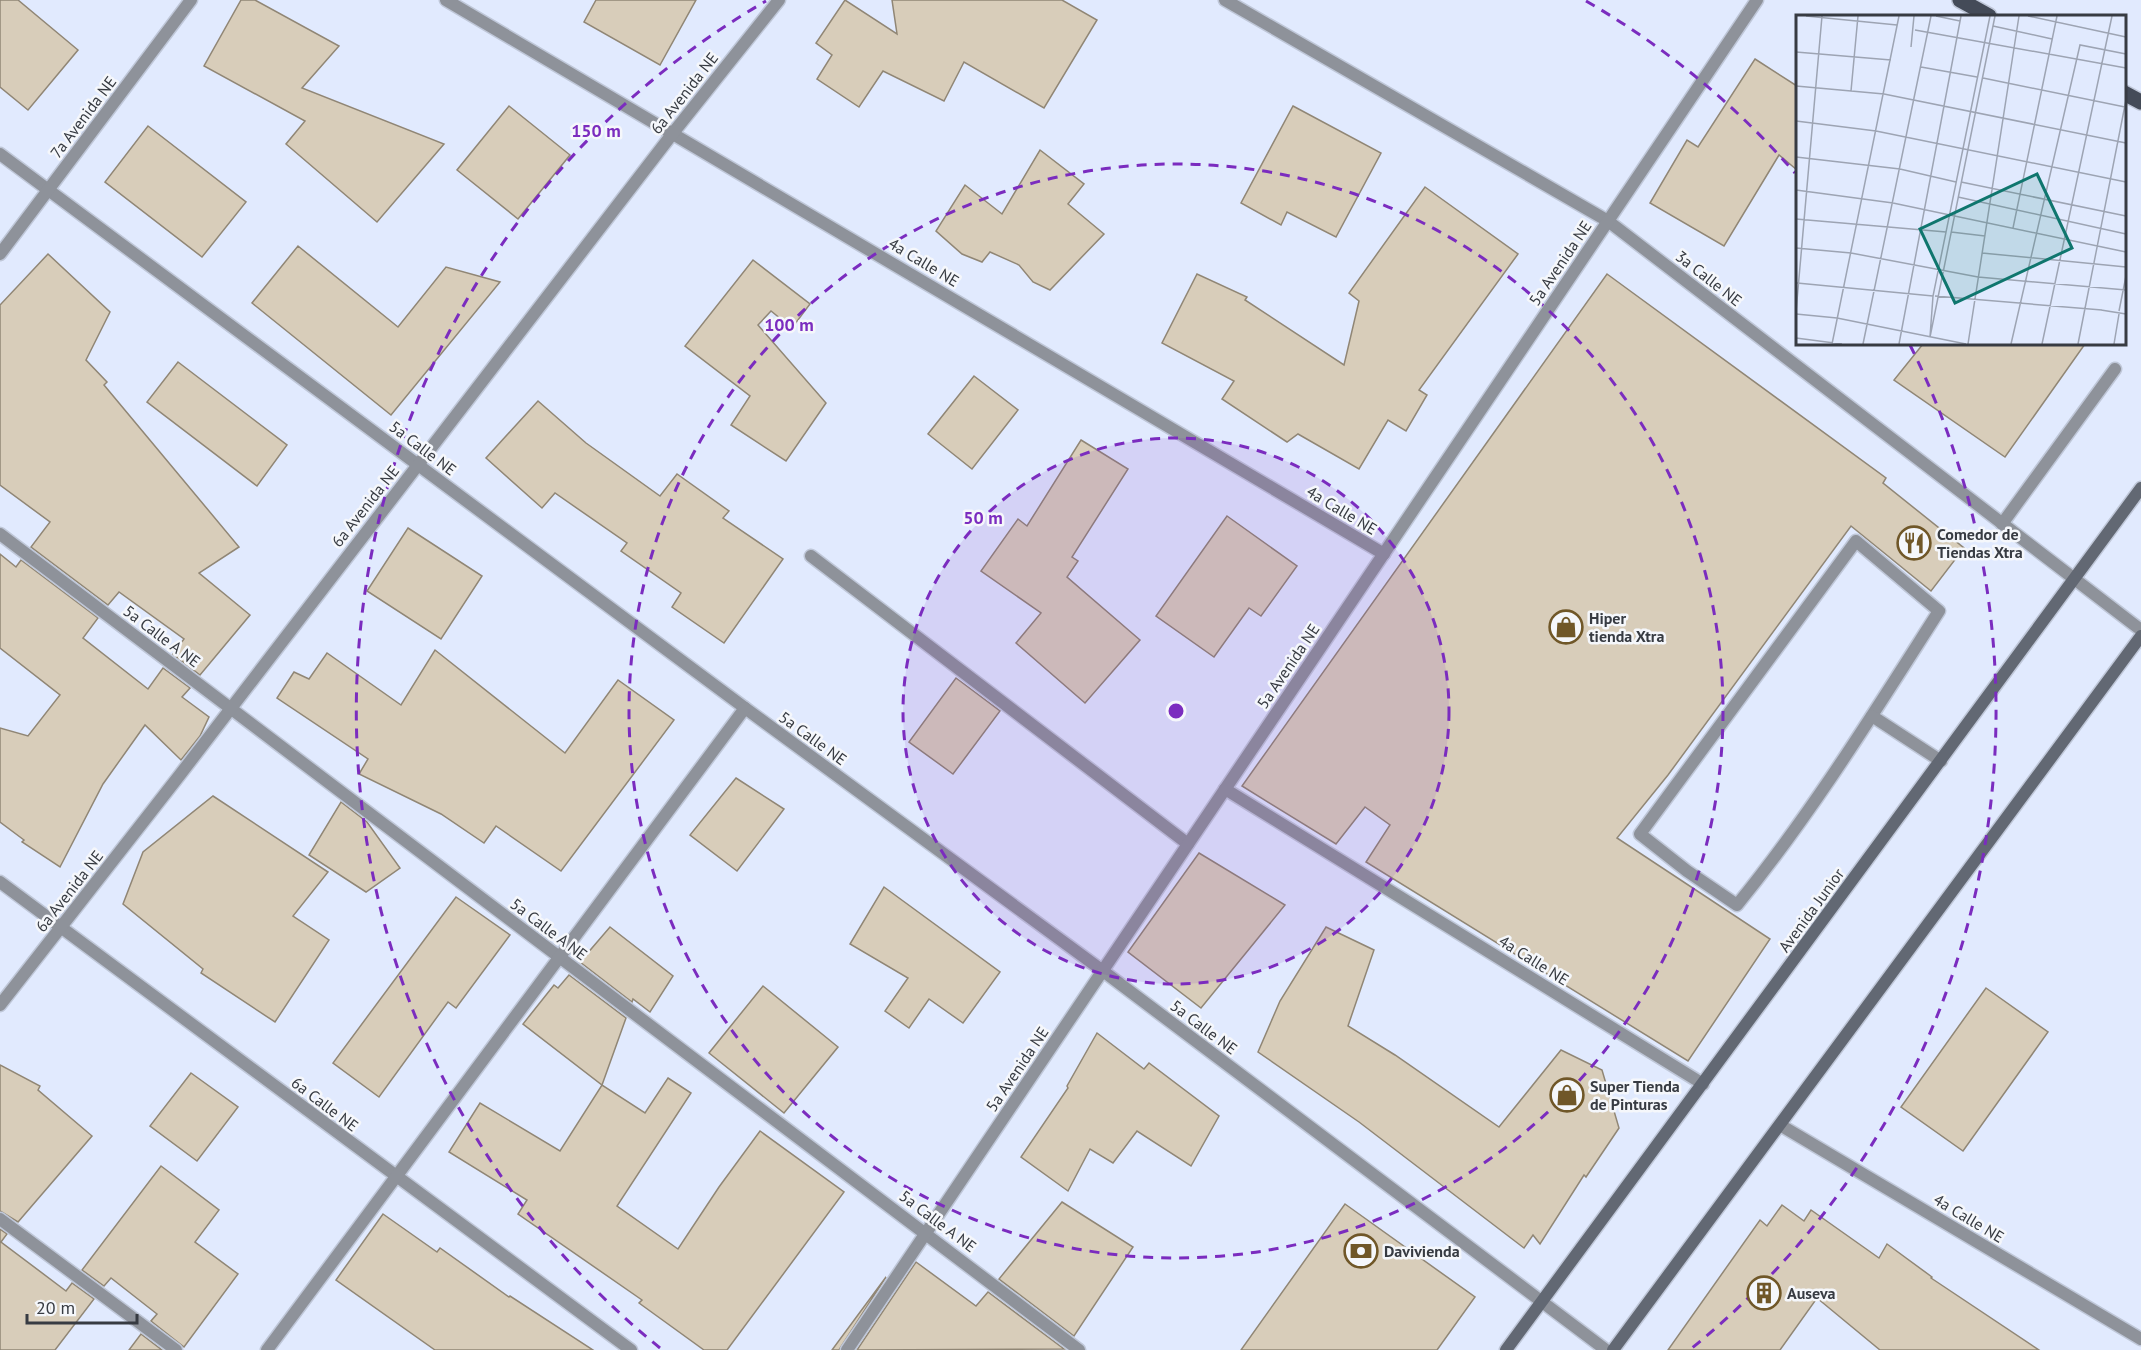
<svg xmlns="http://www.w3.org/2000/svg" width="2141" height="1350" font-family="'PT Sans',sans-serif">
	<rect width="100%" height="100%" fill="#e1eafe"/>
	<g fill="#d8cdba" stroke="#908675" stroke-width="1.5">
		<polygon points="0,0 18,0 78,50 28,110 0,87"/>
		<polygon points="241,0 255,0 339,46 302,88 444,144 377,222 286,144 305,121 204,66"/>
		<polygon points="596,0 696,0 660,65 584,22"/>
		<polygon points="845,0 897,34 892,0 1062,0 1097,20 1044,108 964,62 944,101 883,71 859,107 817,79 832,55 816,43"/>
		<polygon points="1755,59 1797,86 1797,170 1779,155 1724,246 1650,203 1687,140 1698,147"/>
		<polygon points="509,106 570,155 518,219 457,170"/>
		<polygon points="1293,106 1381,153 1336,237 1287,212 1281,225 1241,203"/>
		<polygon points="148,126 246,202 202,257 105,182"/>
		<polygon points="1040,150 1084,184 1068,204 1104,234 1050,290 1033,282 1019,265 990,252 982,262 962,254 936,231 965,185 1002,214"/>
		<polygon points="1425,187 1518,254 1419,390 1427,395 1406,431 1388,420 1359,469 1298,434 1287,442 1222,399 1234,381 1162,343 1197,274 1247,297 1245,300 1344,365 1359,301 1349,293"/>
		<polygon points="298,246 398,327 446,267 500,282 391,415 252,303"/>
		<polygon points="48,254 110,312 86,360 107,382 104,385 239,547 199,573 250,615 200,675 173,654 184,639 119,592 108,605 31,547 50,522 0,485 0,305"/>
		<polygon points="753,260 810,304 792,328 771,311 758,325 826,403 786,461 731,425 750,396 685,346"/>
		<polygon points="1607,274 1886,478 1883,483 1964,548 1931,591 1851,526 1668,775 1617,838 1770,939 1688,1061 1366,862 1390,825 1365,807 1336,844 1242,786"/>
		<polygon points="1923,344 2085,344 2005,457 1894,380"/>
		<polygon points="178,362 287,445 257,486 147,402"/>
		<polygon points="974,376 1018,410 972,469 928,434"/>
		<polygon points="538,401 586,443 660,496 677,474 729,511 723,518 783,559 724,643 672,607 681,593 621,551 627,543 555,493 542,508 486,458"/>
		<polygon points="1081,440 1128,469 1072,557 1078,561 1067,577 1140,640 1085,703 1016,643 1041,613 981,571 1018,519 1027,526"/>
		<polygon points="1227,516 1297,566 1261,616 1249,608 1214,657 1156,616"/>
		<polygon points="408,528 482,576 441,639 367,591"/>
		<polygon points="0,554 16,567 21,560 98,618 83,638 148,689 163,668 190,688 182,697 209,717 200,736 181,760 145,725 103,784 60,867 22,842 24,840 0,822 0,728 28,736 60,695 0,648"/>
		<polygon points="435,650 565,753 618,680 674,720 561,871 496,826 484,843 441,814 359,774 368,759 277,698 294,672 309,679 327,653 401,705"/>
		<polygon points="956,678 1000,711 953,774 909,742"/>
		<polygon points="736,778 784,809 737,871 690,835"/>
		<polygon points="213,796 328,872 293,916 329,940 275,1022 201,973 203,969 123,904 143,852"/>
		<polygon points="341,802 367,822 400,868 366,892 309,855"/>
		<polygon points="1199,853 1285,905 1201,1008 1128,952"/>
		<polygon points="884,887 1000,972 963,1023 929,999 909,1028 885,1011 908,978 850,944"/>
		<polygon points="456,897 510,935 456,1008 448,1002 379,1097 333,1063"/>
		<polygon points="610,927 673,976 650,1012 633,999 632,1002 580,962"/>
		<polygon points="1326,927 1374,950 1348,1026 1395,1055 1499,1127 1561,1050 1602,1070 1619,1128 1586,1177 1584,1175 1540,1244 1533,1235 1524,1248 1359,1122 1258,1052 1280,1001"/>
		<polygon points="569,975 626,1018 602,1085 523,1024 554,985 558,988"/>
		<polygon points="763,986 838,1047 784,1113 709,1053"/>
		<polygon points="1986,988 2048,1032 1963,1151 1901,1107"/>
		<polygon points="1097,1033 1144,1069 1149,1063 1219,1116 1191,1166 1137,1131 1113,1163 1090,1149 1068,1191 1021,1157 1068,1088 1067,1086"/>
		<polygon points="0,1065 40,1086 38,1090 92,1136 18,1222 0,1211"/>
		<polygon points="191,1073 238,1107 197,1161 150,1126"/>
		<polygon points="668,1078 691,1093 617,1206 678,1249 719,1187 760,1131 844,1192 727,1350 704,1350 639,1303 642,1300 518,1214 527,1200 449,1152 480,1103 560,1151 602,1085 645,1113"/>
		<polygon points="161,1166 219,1210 195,1242 238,1274 184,1347 151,1321 157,1314 111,1278 104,1286 82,1270"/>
		<polygon points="1062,1202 1133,1247 1074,1336 999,1279"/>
		<polygon points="1345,1204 1475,1297 1437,1350 1241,1350"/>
		<polygon points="1782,1205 1804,1221 1811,1210 1879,1258 1887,1244 1932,1277 1931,1278 2039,1350 1880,1350 1817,1298 1780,1350 1668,1350 1760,1220 1767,1226"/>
		<polygon points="383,1214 437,1252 440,1248 509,1297 510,1296 593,1350 435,1350 336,1280"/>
		<polygon points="0,1229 7,1234 1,1242 66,1291 72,1283 94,1299 55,1350 0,1350"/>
		<polygon points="916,1262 976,1306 988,1292 1064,1349 857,1350"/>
		<polygon points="886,1277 839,1350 832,1350"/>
		<polygon points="141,1334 162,1350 129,1350"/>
	</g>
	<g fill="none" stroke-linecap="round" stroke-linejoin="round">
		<defs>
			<g id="service">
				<polyline points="2002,524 2115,369"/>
				<path d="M 1856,541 L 1939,611 C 1875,711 1812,813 1737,905 L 1687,871 L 1640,834 Z"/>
				<polyline points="811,556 1188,844"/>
				<polyline points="1872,716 1941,761"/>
				<polyline points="0,1219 176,1350"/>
			</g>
			<g id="minor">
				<polyline points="446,0 1384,554"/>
				<polyline points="1225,0 1608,221 2141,630"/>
				<polyline points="0,154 745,708 1103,971 1606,1350"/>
				<polyline points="0,254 191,0"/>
				<polyline points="0,534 1079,1350"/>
				<polyline points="1225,789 1703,1084"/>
				<polyline points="0,882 631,1350"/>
				<polyline points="0,1005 179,776 673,133 779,0"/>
				<polyline points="1780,1125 2141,1339"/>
				<polyline points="267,1350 745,708"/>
				<polyline points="847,1350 1757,0"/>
			</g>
			<g id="secondary">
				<polyline points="1506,1350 2141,488"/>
				<polyline points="1613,1350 2141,636"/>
			</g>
			<g id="primary">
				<polyline points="1960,0 1989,16"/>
				<polyline points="2124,93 2141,102"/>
			</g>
		</defs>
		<use href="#service" stroke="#bfc7d8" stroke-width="15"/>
		<use href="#minor" stroke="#bfc7d8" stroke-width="15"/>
		<use href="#secondary" stroke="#bfc7d8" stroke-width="15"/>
		<use href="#primary" stroke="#bfc7d8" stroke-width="18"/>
		<use href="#service" stroke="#8e929a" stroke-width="12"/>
		<use href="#minor" stroke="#8e929a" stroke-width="12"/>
		<use href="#secondary" stroke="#626873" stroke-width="12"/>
		<use href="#primary" stroke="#444b58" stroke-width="15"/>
	</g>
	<circle cx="1176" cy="711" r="273" fill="#7b2cbf" fill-opacity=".12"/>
	<g fill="none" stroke="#7b2cbf" stroke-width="3" stroke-dasharray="10 8">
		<circle cx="1176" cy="711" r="273"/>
		<circle cx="1176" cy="711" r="547"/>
		<path d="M660 1348A820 820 0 0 1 766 1M1586 1A820 820 0 0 1 1795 173M1910 345A820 820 0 0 1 1692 1348"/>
	</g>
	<defs>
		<symbol id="restaurant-ring" viewBox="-11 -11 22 22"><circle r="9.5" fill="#f5f7fb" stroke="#705728" stroke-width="1.5"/><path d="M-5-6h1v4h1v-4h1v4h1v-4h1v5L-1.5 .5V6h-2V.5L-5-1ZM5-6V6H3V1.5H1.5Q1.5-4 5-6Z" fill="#705728"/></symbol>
		<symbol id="shop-ring" viewBox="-11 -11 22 22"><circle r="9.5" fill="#f5f7fb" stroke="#705728" stroke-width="1.5"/><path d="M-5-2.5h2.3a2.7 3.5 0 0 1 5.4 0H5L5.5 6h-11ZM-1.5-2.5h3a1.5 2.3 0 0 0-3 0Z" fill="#705728"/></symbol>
		<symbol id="bank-ring" viewBox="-11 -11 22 22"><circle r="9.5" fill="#f5f7fb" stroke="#705728" stroke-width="1.5"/><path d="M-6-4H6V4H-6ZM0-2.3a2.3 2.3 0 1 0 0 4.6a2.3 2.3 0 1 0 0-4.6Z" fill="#705728"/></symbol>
		<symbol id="building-ring" viewBox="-11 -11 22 22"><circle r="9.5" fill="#f5f7fb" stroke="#705728" stroke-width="1.5"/><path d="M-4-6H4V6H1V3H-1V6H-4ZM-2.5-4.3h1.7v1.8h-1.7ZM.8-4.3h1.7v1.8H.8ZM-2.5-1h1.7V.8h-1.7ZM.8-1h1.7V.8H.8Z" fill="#705728"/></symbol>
	</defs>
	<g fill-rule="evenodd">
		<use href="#restaurant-ring" x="1895" y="524" width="38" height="38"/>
		<use href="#shop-ring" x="1547" y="608" width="38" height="38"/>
		<use href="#shop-ring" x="1548" y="1076" width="38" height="38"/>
		<use href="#bank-ring" x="1342" y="1232" width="38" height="38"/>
		<use href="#building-ring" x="1745" y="1274" width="38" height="38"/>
	</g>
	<g text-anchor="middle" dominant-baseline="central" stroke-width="5" stroke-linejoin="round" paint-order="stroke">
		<g font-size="16" fill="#373b42" stroke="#f5f7fb">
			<text transform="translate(684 93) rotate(-52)">6a Avenida NE</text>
			<text transform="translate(83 117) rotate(-53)">7a Avenida NE</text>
			<text transform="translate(924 262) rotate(31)">4a Calle NE</text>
			<text transform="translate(1560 263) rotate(-56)">5a Avenida NE</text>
			<text transform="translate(1709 278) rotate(38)">3a Calle NE</text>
			<text transform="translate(423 448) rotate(37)">5a Calle NE</text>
			<text transform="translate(365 506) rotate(-52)">6a Avenida NE</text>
			<text transform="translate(1342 510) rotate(31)">4a Calle NE</text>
			<text transform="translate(162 636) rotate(37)">5a Calle A NE</text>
			<text transform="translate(1288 666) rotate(-56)">5a Avenida NE</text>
			<text transform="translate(813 738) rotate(36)">5a Calle NE</text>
			<text transform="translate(69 891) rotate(-52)">6a Avenida NE</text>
			<text transform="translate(1811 910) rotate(-54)">Avenida Junior</text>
			<text transform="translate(549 929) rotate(37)">5a Calle A NE</text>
			<text transform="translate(1534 960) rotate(32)">4a Calle NE</text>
			<text transform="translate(1204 1027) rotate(37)">5a Calle NE</text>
			<text transform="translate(1017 1069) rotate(-56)">5a Avenida NE</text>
			<text transform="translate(325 1104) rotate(37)">6a Calle NE</text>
			<text transform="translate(1969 1218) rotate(31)">4a Calle NE</text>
			<text transform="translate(938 1221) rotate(37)">5a Calle A NE</text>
		</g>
		<g font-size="16" font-weight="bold" fill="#373b42" stroke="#f5f7fb" text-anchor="start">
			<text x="1937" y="534">Comedor de<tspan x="1937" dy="18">Tiendas Xtra</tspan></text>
			<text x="1589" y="618">Hiper<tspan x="1589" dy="18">tienda Xtra</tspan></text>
			<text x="1590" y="1086">Super Tienda<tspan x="1590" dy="18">de Pinturas</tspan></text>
			<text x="1384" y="1251">Davivienda</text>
			<text x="1787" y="1293">Auseva</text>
		</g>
	</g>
	<g transform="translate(1796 15)">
		<rect width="330" height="330" fill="#e1eafe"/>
		<path fill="none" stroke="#9da4b3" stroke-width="1.5" d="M 10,1 L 101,10M 140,1 L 164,6M 232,1 L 330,22M 197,11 L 256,24M 119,15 L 330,53M 115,32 L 118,1M 0,37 L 95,45M 125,52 L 181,62M 187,63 L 329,92M 0,71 L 88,79 L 330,128M 55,76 L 62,1M 0,106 L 80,116 L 330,167M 0,142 L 104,154 L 160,167M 165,167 L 330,201M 0,175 L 97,188 L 330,237M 162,182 L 330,219M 0,204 L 150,217M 217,213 L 261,1M 155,217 L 189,221M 0,233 L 55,238 L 182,262 L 330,275M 186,238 L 330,252M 1,268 L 137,281M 139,281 L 306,295M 305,295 L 330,299M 323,296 L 330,261M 0,297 L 26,1M 0,299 L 41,303 L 170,329M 134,322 L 199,1M 134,322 L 137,281 L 194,1M 0,323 L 46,329M 36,329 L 103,1M 67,329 L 135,1M 103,329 L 165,1M 172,329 L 223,1M 215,329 L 284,30 L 330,39M 246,329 L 316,1M 282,329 L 330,85M 318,329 L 323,299"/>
		<path fill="#0f766e" fill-opacity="0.15" stroke="#0f766e" stroke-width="3" d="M 241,159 L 276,233 L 159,288 L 124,214 Z"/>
		<rect width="330" height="330" fill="none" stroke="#373b42" stroke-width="3"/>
	</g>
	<circle cx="1176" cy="711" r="9" fill="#7b2cbf" stroke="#f5f7fb" stroke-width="3"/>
	<g font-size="18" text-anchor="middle" font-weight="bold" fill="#7b2cbf" stroke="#f5f7fb" stroke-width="5" stroke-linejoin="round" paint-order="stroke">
		<text x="596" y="137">150 m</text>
		<text x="789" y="331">100 m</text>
		<text x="983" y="524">50 m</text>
	</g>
	<path d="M27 1314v9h110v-9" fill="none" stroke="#373b42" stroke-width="3"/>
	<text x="36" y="1314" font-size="18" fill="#373b42" stroke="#f5f7fb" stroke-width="4.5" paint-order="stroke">20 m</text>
</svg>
